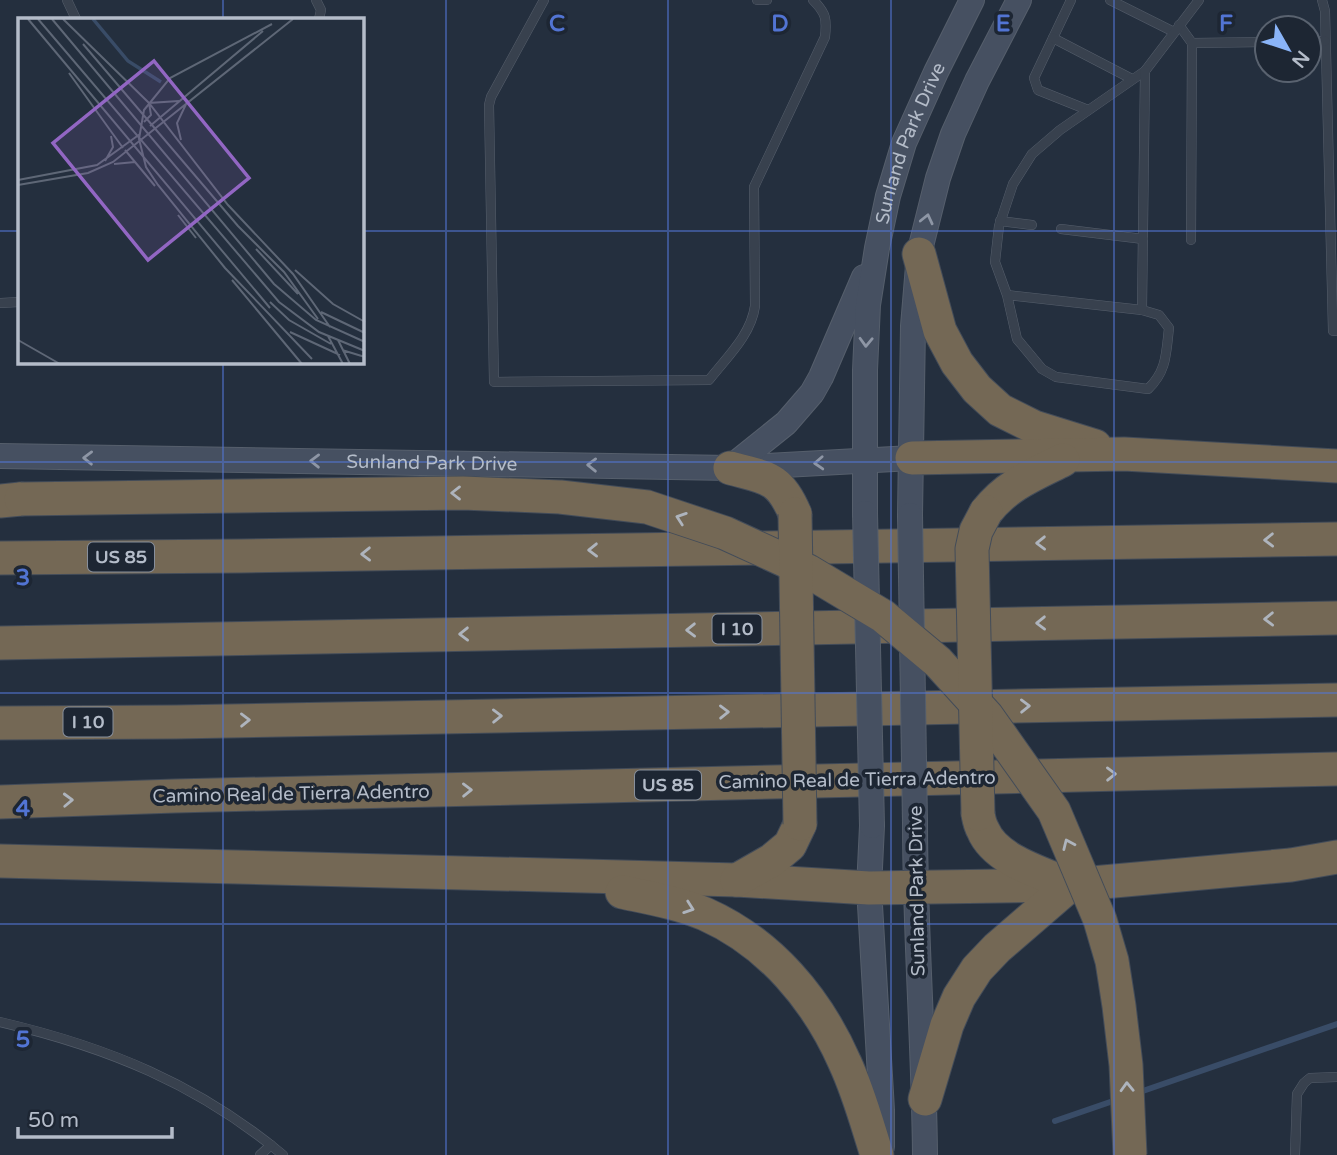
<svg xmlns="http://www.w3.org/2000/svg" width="1337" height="1155" font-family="'Varela Round',sans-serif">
	<rect width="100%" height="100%" fill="#242f3e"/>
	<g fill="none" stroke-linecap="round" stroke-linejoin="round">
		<g stroke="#394c67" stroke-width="6">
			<polyline points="1137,1093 1337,1024"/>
			<polyline points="1055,1121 1116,1100"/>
		</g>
		<defs>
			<g id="lane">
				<polyline points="67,0 76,19"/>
				<polyline points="316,0 321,10 319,19"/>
				<path d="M 544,0 L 491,97 L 489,105 L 494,382 L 709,380 C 727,357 751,335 755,306 L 754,187 L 825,37 C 827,19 826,13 813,0"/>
				<polyline points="757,0 767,0"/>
				<polyline points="1071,0 1034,78 1038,90 1088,110"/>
				<polyline points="1110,0 1174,32"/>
				<polyline points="1322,0 1325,11 1333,331 1337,331"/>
				<polyline points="1179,25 1192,43"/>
				<polyline points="1053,38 1132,79"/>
				<polyline points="1309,41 1325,41"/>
				<polyline points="1000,221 1032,225"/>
				<polyline points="1061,229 1143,239"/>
				<polyline points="1191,240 1192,43 1267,42"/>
				<path d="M 1007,295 L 1142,310 L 1159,315 L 1169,328 C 1166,353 1167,371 1148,389 L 1056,377 L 1042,369 L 1017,339 L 1007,295 L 995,262 L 999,226 L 1013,184 L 1032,154 L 1060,130 L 1145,71 L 1199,0"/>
				<polyline points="1,303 19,302"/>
				<polyline points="1142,310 1145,71"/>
				<path d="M 0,1022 C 107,1047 198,1084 283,1155"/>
				<polyline points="260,1155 271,1145"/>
				<polyline points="1295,1155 1297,1094 1304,1083 1310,1078 1337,1077"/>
			</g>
			<g id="secondary">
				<path id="s1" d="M 0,456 L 730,468 L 912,458"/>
				<polyline points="730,468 786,423 812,393 821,377 864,277"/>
				<path id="s2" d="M 865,513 L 865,370 L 868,305 L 877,248 L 888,196 L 904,143 L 936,72 L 972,0"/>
				<polyline points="910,515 913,326 919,254 938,178 953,134 977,81 1019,0"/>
				<path d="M 915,823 C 915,934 924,1044 925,1155"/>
				<polyline points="872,826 869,888 882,1110 882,1147"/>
			</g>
			<g id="highway">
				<polyline points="919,254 940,331 957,363 977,389 1000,410 1034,427 1095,446"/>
				<polyline points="912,458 1124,454 1337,466"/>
				<path d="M 730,468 C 766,478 779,476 795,514"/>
				<polyline points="0,501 21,499"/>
				<path d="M 986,512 C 1007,485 1033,475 1063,460"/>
				<polyline points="0,558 241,556 1337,539"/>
				<polyline points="0,643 1337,618"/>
				<polyline points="0,723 176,722 1337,700"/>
				<polyline points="0,802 175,796 1337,769"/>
				<polyline points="0,861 737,880 869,888 1070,885 1291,865 1337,857"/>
				<polyline points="737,880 772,860 790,845 800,824"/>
				<path d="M 622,892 C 650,898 679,903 705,914 C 770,943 817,999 845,1063 C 859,1093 867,1124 877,1155"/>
				<path d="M 925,1099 L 947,1025 L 959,997 L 977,969 L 997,948 L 1070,885 C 1042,873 995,860 983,830 C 980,825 979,820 978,814"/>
			</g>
		</defs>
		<use href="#lane" stroke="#565f6c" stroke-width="10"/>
		<use href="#secondary" stroke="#565f6c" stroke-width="26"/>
		<use href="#highway" stroke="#434c59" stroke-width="35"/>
		<use href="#lane" stroke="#38414e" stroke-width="9"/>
		<use href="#secondary" stroke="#465061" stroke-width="24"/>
		<use href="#highway" stroke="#746855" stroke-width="33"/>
		<defs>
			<g id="secondary-bridge">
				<polyline points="865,513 872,826"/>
				<polyline points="910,515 915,823"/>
			</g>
			<g id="highway-bridge">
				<polyline points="21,499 463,493 560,497 647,507 725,533 808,571 883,616 938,662 987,716 1054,811 1100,920 1112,961 1119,1006 1126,1065 1130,1155"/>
				<polyline points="795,514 800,824"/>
				<polyline points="978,814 972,549 976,531 986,512"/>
			</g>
		</defs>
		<use href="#secondary-bridge" stroke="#565f6c" stroke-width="26" stroke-linecap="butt"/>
		<use href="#highway-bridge" stroke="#434c59" stroke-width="35" stroke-linecap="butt"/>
		<use href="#secondary-bridge" stroke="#465061" stroke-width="24"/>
		<use href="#highway-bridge" stroke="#746855" stroke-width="33"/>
	</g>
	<defs><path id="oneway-chevron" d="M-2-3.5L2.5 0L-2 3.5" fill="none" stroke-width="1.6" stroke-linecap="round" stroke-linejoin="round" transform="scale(1.75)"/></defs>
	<g stroke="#8e96a5">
		<use href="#oneway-chevron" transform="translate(927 219) rotate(-77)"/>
		<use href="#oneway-chevron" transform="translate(866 342) rotate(92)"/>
		<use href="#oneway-chevron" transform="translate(88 458) rotate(-179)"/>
		<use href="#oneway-chevron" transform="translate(315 461) rotate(-179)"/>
		<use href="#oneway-chevron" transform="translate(819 463) rotate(177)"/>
		<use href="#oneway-chevron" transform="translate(592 465) rotate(-179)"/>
	</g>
	<g stroke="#aeb4bd">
		<use href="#oneway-chevron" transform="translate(456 493) rotate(180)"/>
		<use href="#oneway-chevron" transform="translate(681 518) rotate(-161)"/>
		<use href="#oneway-chevron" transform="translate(1269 540) rotate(179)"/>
		<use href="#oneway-chevron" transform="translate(1041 543) rotate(179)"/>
		<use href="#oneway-chevron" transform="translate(593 550) rotate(179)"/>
		<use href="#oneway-chevron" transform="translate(366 554) rotate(179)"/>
		<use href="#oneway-chevron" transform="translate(1269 619) rotate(179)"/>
		<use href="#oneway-chevron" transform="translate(1041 623) rotate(179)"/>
		<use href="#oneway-chevron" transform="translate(691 630) rotate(179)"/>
		<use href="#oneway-chevron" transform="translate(464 634) rotate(179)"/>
		<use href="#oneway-chevron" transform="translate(1025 706) rotate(-1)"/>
		<use href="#oneway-chevron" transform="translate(724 712) rotate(-1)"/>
		<use href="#oneway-chevron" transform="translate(497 716) rotate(-1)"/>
		<use href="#oneway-chevron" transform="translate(245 720) rotate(-1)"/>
		<use href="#oneway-chevron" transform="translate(1111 774) rotate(-1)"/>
		<use href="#oneway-chevron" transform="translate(467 790) rotate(-1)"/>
		<use href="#oneway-chevron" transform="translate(68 800) rotate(-2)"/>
		<use href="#oneway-chevron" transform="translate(1068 844) rotate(-114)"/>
		<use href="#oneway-chevron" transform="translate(689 908) rotate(19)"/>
		<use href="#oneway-chevron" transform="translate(1127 1087) rotate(-92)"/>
	</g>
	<path fill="none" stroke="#5274d3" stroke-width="2" stroke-opacity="0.55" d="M 223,0 L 223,19M 446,0 L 446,1155M 668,0 L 668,1155M 891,0 L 891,1155M 1114,0 L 1114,1155M 0,231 L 19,231M 362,231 L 1337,231M 223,362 L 223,1155M 0,462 L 1337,462M 0,693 L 1337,693M 0,924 L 1337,924"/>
	<g text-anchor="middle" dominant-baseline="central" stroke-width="7" stroke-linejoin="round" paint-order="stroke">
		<g fill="#1d2633" stroke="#878f9c" stroke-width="2">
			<rect x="88" y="542.5" width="66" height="29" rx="5"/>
			<rect x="712.5" y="614.5" width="49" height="29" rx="5"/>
			<rect x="63.5" y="707.5" width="49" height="29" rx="5"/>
			<rect x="635" y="770.5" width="66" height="29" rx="5"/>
		</g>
		<g font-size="18" font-weight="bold" fill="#b4bcc9">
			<text x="121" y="557">US 85</text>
			<text x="737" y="629">I 10</text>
			<text x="88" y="722">I 10</text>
			<text x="668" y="785">US 85</text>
		</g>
		<g font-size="19" fill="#b4bcc9" stroke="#1d2633">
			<text stroke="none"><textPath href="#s2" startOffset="376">Sunland Park Drive</textPath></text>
			<text stroke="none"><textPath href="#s1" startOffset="432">Sunland Park Drive</textPath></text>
			<text transform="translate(857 780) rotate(-1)">Camino Real de Tierra Adentro</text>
			<text transform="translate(291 794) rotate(-1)">Camino Real de Tierra Adentro</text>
			<text transform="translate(917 891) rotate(-91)">Sunland Park Drive</text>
		</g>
	</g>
	<g transform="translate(18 18)">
		<rect width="346" height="346" fill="#242f3e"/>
		<path fill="none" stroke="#394c67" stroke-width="3.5" d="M 75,1 L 110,43 L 143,64"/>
		<path fill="none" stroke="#5e6776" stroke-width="2" d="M 10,1 L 252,290M 20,1 L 261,284 L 301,314 L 347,333M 34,1 L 256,266 L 298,302 L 347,324M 45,1 L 131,85 L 210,187 L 275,256 L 312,309M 254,6 L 152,60 L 126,92 L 121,121 L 128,149 L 140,167 L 207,250 L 294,341M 65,26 L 220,208 L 266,254 L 300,301M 51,55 L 105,130M 126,104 L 133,97 L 131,85 L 161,83M 132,108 L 245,13M 163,122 L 159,105 L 170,82M 107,132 L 137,168M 87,143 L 95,129 L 93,118M 96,146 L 117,144M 0,162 L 79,147 L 122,116M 0,167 L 70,155 L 95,144 L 275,1M 160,197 L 178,220M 238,231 L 280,276M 277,252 L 315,286 L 347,304M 214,262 L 284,346M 252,284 L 271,302 L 313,326M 303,294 L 347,315M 272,314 L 322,337M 310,318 L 325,346M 0,322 L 42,346M 320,322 L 332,346M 324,332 L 347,339"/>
		<path fill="#9266c3" fill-opacity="0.15" stroke="#9266c3" stroke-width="3.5" d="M 136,43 L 231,160 L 130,242 L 35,125 Z"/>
		<rect width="346" height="346" fill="none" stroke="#b4bcc9" stroke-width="3.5"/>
	</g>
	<g font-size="23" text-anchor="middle" font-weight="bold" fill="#5274d3" stroke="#1d2633" stroke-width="7" stroke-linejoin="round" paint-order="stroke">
		<text x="557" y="31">C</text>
		<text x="780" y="31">D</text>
		<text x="1003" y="31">E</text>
		<text x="1226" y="31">F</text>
		<text x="23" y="585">3</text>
		<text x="23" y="816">4</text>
		<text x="23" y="1047">5</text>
	</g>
	<g transform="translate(1288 49) rotate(129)"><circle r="33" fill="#1d2633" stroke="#59626f" stroke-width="2"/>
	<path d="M0-5L12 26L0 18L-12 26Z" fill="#8ab4f8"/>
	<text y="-10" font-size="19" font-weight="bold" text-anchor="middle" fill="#b4bcc9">N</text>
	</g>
	<path d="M18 1127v10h154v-10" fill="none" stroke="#b4bcc9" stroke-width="3.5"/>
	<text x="28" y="1127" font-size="21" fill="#b4bcc9" stroke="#1d2633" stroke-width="5" paint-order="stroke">50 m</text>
</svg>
